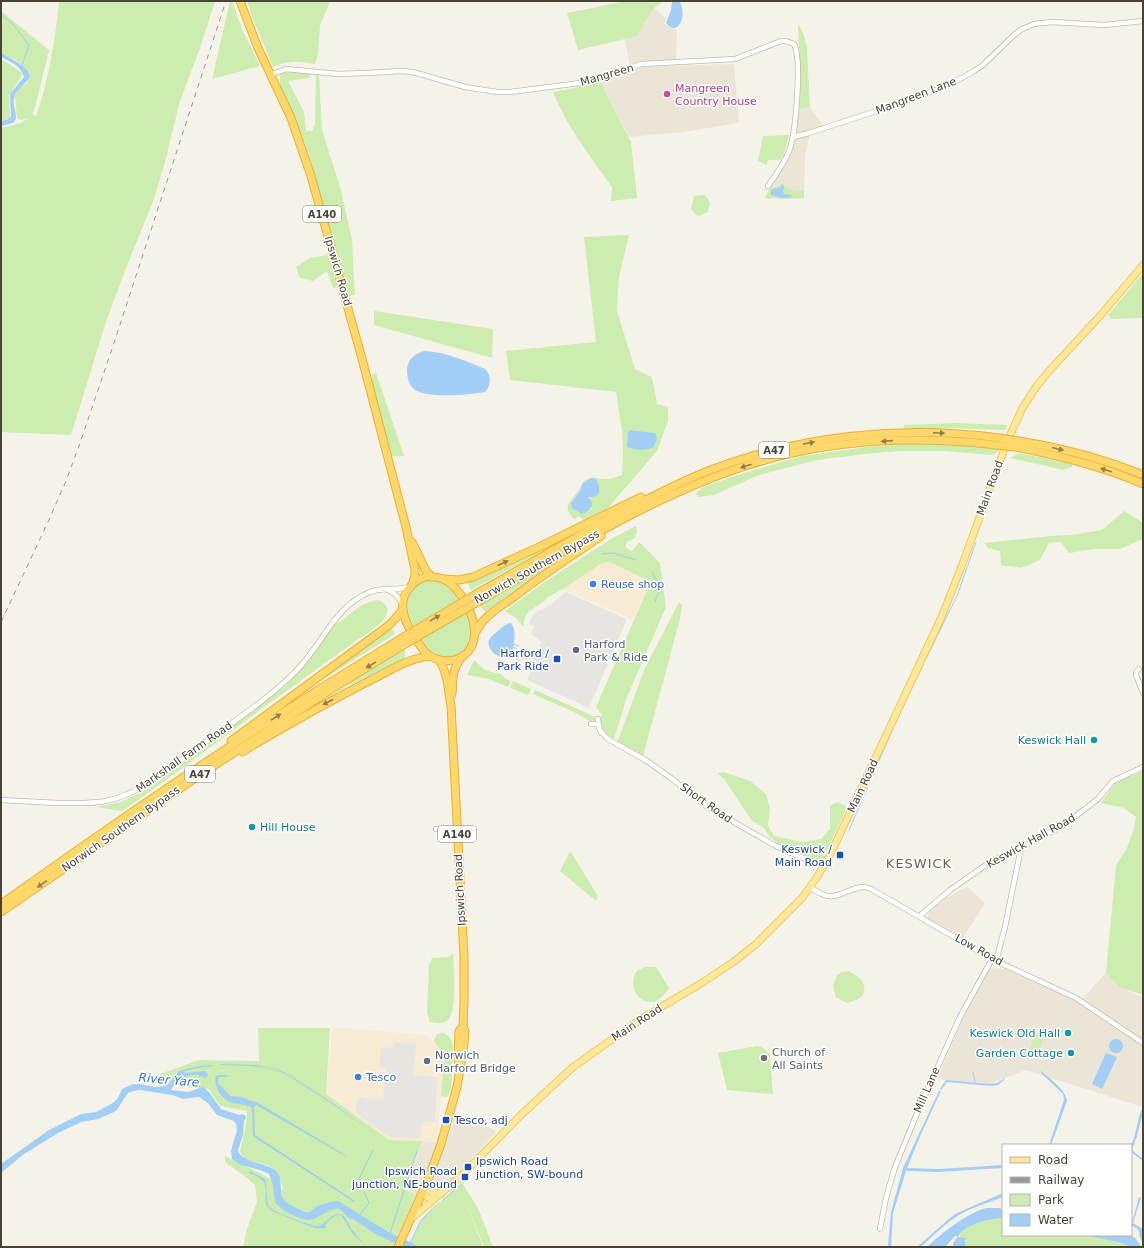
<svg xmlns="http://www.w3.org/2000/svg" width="1144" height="1248" font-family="'DejaVu Sans',sans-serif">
	<rect width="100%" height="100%" fill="#f5f3e9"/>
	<g fill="#eae5d7">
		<polygon points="654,8 666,18 664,24 677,30 676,59 643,62 630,67 625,39 638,36 646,20"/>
		<polygon points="734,64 739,123 683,132 629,137 600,81 642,67"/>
		<polygon points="810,107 823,126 809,131 795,134 798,109"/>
		<polygon points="810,134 805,155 804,198 782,199 765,198 770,188 783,168 792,150 794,139"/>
		<polygon points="967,887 985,903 963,938 926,918 933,907 954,893"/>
		<polygon points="989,968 1008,969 1064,994 1079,1002 1106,973 1121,988 1143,997 1143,1107 1026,1070 983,1086 937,1079 963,1018"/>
		<polygon points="456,1112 497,1131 446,1186 442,1188 437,1188 435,1187 434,1184 423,1180 416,1195 403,1189 422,1141 447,1142"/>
	</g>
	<g fill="#f8ebd4">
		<polygon points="609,562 645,579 647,582 648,588 633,620 563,589 602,563"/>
		<polygon points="332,1027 425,1035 434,1041 445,1055 437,1142 389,1140 326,1094"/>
	</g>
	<g fill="#cdecb0" fill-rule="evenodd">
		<path d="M 59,1 L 215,1 L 200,48 L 180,101 L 164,166 L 154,199 L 126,268 L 106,322 L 71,435 L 1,432 L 1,128 L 21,123 L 27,119 L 20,120 L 17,118 L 15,96 L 18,89 L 27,83 L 29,72 L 16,60 L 1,53 L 1,11 L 49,50 L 35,107 L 32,114 L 36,117 C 49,79 55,41 59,1 Z"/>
		<polygon points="230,1 232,1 242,29 260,66 212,79"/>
		<path d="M 247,1 L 330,1 L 320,26 L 318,54 L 315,64 C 299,61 289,60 273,67 L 251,14 Z"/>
		<polygon points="626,1 664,1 654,8 646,20 638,36 578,50 567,13"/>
		<path d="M 798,22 L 804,36 L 807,48 L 810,107 L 798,109 C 803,80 798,51 798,22 Z"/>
		<polygon points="1,59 21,72 22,76 9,95 10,114 9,118 1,121"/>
		<polygon points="289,71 310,74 309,78 288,81 304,112 306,131 312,131 315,124 316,75 319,75 322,130 340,187 352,239 355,295 349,296 313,168 304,141 280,85 280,74"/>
		<path d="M 600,81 L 631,142 L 637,198 L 611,201 L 612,187 C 590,156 567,127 553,92 L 589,85 Z"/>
		<polygon points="789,135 784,154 780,160 768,160 767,165 758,161 763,136"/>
		<path d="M 782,184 C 789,191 795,191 804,191 L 804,198 L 782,199 L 775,197 L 769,199 L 765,198 L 770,188 L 777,187 Z"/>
		<polygon points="705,195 710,202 708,212 698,216 691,210 694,196"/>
		<path d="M 629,235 L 619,277 L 617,311 L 635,369 L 652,377 L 657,404 L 668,407 L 668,421 L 657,451 L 608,508 L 584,520 L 579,516 L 574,519 C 561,507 571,501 578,491 C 582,485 583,479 591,478 C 595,477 599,479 603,479 C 609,480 616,477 622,475 L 623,453 L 622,431 L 616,392 L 510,380 L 506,351 L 596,342 L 584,237 ZM 630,430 L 655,433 L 649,449 L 629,448 L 628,432 ZM 598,482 L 599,490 L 596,496 L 588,497 L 591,499 L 592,507 L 591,510 L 572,501 L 581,489 L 582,484 Z"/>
		<polygon points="328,255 337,287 333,288 327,271 313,281 300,278 296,267 310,258"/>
		<polygon points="1143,273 1143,318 1111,319 1108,315"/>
		<polygon points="374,311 493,329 492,358 374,325"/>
		<polygon points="376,373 404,456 391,456 371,383 372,374"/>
		<polygon points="956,423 1007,425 1005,430 943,428 904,428 904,425"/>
		<polygon points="905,444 941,444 1000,450 993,455 946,451 901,451 865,454 817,460 759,475 714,495 698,497 696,493 702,488 731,477 802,456 867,447"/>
		<polygon points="1019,453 1072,464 1072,467 1063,470 1010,458"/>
		<polygon points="1124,511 1142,522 1143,539 1120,549 1095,549 1069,553 1061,542 1049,543 1040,560 1021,568 1001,565 1000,551 988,548 984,543 1051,536 1071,535 1102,530"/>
		<polygon points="592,524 471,590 467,583 476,579"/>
		<path d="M 636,526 L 637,531 L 635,538 L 627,542 L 625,546 L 628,549 L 632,551 L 639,542 L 660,563 L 666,607 L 627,697 L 614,739 C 603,731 600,728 601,714 L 596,707 L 648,588 L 647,582 L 645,579 L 609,562 L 602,563 L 563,589 L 548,597 L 542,603 L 529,611 L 525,617 L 523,627 L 516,618 L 505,611 L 546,581 L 611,539 Z"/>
		<polygon points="577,546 578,548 519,587 485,612 479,604"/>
		<path d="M 428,580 C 434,580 440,580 445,584 C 459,592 474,620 473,636 C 472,644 465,651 458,655 C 452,658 443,657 437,655 C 430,651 425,644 420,638 C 407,618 397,589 428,580 Z"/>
		<path d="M 378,600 C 388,604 390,610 384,619 C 376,630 363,635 353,643 C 336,655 320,667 303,679 C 242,722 184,769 122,811 L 96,807 L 121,802 L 138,794 L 155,784 L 284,687 C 303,668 318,647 333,624 C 342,623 348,615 355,610 C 362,604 369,602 378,600 Z"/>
		<polygon points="679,602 682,605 680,619 643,756 617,743 645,668"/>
		<polygon points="392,629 395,634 314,685 313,683"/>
		<polygon points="405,649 405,659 350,685 349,683"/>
		<polygon points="474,660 484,669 494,673 501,674 506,679 511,681 508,687 489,679 467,675"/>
		<polygon points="513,681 531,689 528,695 510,688"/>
		<polygon points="535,690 591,715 596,719 596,721 593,723 574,712 533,694"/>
		<polygon points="1143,771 1143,995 1121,988 1106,973 1116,865 1127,848 1133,831 1136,817 1124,808 1101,803 1115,784 1122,780"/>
		<polygon points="724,772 750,781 766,794 770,809 768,826 774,836 802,842 821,839 830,829 830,806 838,802 847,807 823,859 816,860 781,846 769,836 763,827 752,821 724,779 717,773"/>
		<polygon points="570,851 598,896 596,901 560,871"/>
		<path d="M 453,953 C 454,965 457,1013 448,1020 C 443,1024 436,1023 430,1022 L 427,1013 L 429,965 L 432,958 L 449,957 Z"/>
		<path d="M 646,967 L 656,967 L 669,988 L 663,996 L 655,1002 C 650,1002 645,1002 640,998 C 633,993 631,978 637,971 C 639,969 644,968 646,967 Z"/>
		<path d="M 849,971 C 869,981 871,998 847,1003 L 836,997 L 833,986 L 837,975 L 842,972 Z"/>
		<path d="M 258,1028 L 330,1028 L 326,1094 L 389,1140 L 422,1141 L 403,1189 L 416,1195 L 393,1247 L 243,1247 L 247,1229 L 257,1202 L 255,1185 L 242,1174 L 225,1162 L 225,1156 L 269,1178 L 283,1190 C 278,1151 246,1171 240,1151 L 246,1124 L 247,1111 L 220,1106 L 209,1089 L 179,1086 L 157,1075 L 199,1060 L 259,1061 Z"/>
		<polygon points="443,1033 450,1037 453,1046 451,1090 447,1097 441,1096 445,1055 434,1041 437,1034"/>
		<polygon points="1035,1034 1044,1037 1038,1055 1029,1052"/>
		<path d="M 757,1046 L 762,1047 C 765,1050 768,1051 770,1055 L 773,1094 L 727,1090 L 718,1053 Z"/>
		<polygon points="462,1183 478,1208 493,1247 484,1247 464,1197 483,1247 419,1247 411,1242 421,1222 435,1206"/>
		<path d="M 996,1218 L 1003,1218 L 1003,1235 L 1083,1235 L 1122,1243 L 1130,1247 L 966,1247 L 966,1240 L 959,1237 C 962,1226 985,1220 996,1218 Z"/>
	</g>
	<g fill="#e7e5e1">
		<polygon points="566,592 627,619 589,708 527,680 535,661 533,657 542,642 531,634 534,626 529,624 531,618 535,613 547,607 549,604 551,605 552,603"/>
		<polygon points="394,1042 416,1043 413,1075 436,1077 437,1086 435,1122 422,1122 420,1139 389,1137 355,1112 358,1097 366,1097 367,1099 383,1099 386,1068 379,1067 381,1047 394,1048"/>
	</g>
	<g fill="#a3cef5">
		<path d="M 673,1 L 679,1 C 688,13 679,39 666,23 L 671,10 L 672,2 Z"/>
		<path d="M 1,53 C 8,57 34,69 29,78 C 25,84 18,88 15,95 C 11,102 17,112 16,119 L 13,123 L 1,126 L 1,121 L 8,119 L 11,116 L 10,94 L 24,77 C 22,67 10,61 1,57 Z"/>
		<polygon points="782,184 784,186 783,192 784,194 791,195 792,197 783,198 771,195 771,190 780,187"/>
		<path d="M 424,351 C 446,352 466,361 485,369 C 492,376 491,386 485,392 C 469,395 430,398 417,391 C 409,387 407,377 407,370 C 408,358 415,354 424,351 Z"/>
		<path d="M 630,430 L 655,433 L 657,438 L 654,447 C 647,451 634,450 627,447 L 628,432 Z"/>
		<path d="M 591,478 C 594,478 596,478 597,481 C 599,483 600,492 598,494 C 597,497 591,497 588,497 C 597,505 590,510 582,514 L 572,508 L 571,503 L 581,489 L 582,484 Z"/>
		<path d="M 511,623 C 517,630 514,644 512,653 C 509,655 507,657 503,657 C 496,657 486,648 489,640 C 491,636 494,634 498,631 C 502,627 505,624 511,623 Z"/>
		<circle cx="1116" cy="1046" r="7"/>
		<polygon points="1106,1053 1117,1057 1102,1089 1092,1084"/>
		<polygon points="221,1064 255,1065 274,1069 286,1073 328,1100 377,1135 326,1100 286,1074 268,1068 250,1066 220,1065"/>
		<path d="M 211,1065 L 212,1066 L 198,1068 L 184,1071 L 185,1073 L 205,1071 L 208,1074 L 208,1076 L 205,1078 C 202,1077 199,1075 196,1075 C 187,1074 174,1082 171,1090 L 188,1092 L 203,1087 L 209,1092 L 221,1109 L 239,1115 L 243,1114 L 246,1117 L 245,1120 L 244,1120 L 243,1135 L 238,1150 L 239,1153 C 248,1164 264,1162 275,1170 C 285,1179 278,1190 283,1199 C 287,1205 298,1208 304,1212 C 312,1213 312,1209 318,1206 C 323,1204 333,1201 338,1201 L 390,1233 L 410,1242 L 420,1221 L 440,1200 L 421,1222 L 411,1242 L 419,1247 L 404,1247 L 377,1235 L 352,1218 L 351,1220 C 347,1217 343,1211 338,1208 C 326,1210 319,1218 311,1220 C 303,1221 279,1210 275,1202 L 273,1185 L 269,1174 L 260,1170 L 241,1165 L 232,1159 L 231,1151 L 237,1130 L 236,1124 L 234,1121 L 217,1115 L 208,1103 L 199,1097 L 183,1099 L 172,1095 L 140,1090 L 134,1091 L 128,1093 L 116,1111 L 98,1119 L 81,1122 L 58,1133 L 24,1154 L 1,1173 L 1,1164 L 49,1130 L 81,1114 L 96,1112 L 113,1103 L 118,1098 L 122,1089 L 124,1088 L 133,1084 L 140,1084 L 155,1087 L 165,1086 L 169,1083 L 179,1071 L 200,1066 Z"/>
		<path d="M 1041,1071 C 1049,1078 1066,1090 1067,1101 L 1051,1145 L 1049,1145 L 1064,1100 L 1063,1094 L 1041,1073 Z"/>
		<path d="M 219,1075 L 228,1075 L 227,1077 L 219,1077 L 218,1083 L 231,1096 L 241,1097 L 258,1103 L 347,1156 L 347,1157 L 256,1105 L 254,1108 L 255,1135 L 355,1201 L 354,1202 L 253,1136 L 252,1108 C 244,1103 237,1105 230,1102 C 221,1098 213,1086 216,1076 Z"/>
		<polygon points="1005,1078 1004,1080 998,1085 992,1086 947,1082 941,1090 940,1089 946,1080 989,1084 997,1083"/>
		<polygon points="939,1091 941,1091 921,1134 907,1168 939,1169 1003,1165 1003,1168 938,1172 906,1171 893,1213 891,1247 888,1247 891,1212 903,1168"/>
		<polygon points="1143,1107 1143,1112 1137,1136 1132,1150 1143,1159 1143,1161 1131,1152 1131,1145 1134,1138 1140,1113"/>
		<path d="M 250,1171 L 265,1179 C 268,1187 265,1195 268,1203 C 268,1206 271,1209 273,1210 C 281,1214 310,1226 317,1226 C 326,1225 331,1213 341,1214 C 347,1217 349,1227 354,1232 C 358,1237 362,1242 367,1247 L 353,1234 L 341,1215 C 334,1214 330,1220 325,1225 L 326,1228 L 316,1228 L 309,1226 L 272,1211 C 260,1202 270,1190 263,1181 C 260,1177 254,1175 249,1173 Z"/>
		<path d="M 1003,1193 L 1003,1197 C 987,1203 971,1208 957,1216 C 945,1224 933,1236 923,1245 L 920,1247 L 917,1247 L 950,1218 L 957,1213 Z"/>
		<path d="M 1139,1197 L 1141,1198 L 1133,1223 L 1143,1229 L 1143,1242 C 1136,1235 1144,1229 1131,1226 Z"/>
		<path d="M 986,1208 L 998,1208 L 1003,1209 L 1003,1218 C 990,1218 963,1225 958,1237 L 965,1238 L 966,1247 L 953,1247 L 953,1244 L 957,1237 L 957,1236 L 955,1236 L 945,1247 L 927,1247 C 943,1232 966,1214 986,1208 Z"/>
		<polygon points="1083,1235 1129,1235 1134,1237 1142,1247 1130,1247 1122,1243"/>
	</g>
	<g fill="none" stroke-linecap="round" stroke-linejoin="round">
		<g stroke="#a3cef5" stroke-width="1">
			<polyline points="1,15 13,24 29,45 22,66"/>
			<polyline points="602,554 613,553 636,560"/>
			<polyline points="652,572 660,587 655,602"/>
			<polyline points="513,644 518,646"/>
			<polyline points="513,647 517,649"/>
			<polyline points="849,830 905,701 957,596 976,542"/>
			<polyline points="973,1072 975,1083"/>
			<polyline points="443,1200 464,1182"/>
			<polyline points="360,1214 369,1203 359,1179 373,1150"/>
			<polyline points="390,1233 417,1151"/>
		</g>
		<defs>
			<g id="minor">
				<path d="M 270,75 L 286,69 L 338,74 L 367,73 L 402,71 L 413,72 L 465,87 L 497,92 L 510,92 L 580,83 L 642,64 L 735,59 L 781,41 L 786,41 L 794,44 C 802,59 796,134 789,151 C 784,164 776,175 768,186"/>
				<polyline points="793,137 809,133 901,103 949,85 974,71 983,65 1014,35 1022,29 1034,24 1052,22 1104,25 1143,21"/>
				<path d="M 388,590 C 395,593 399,597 402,604"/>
				<polyline points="1139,669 1136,672 1136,675 1143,693"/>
				<polyline points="598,719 599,728 601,732 608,739 647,761 671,778 706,806 774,845 791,853 824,866"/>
				<polyline points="591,724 598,724"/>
				<path d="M 1,800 C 20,801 39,802 58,803 C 74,803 91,804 106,801 C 144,793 176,763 207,741 C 237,719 268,699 295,672 C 321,647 334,606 370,592 C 383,587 396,591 409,587"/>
				<polyline points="436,829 457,829"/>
				<path d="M 810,887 C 815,890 819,893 824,895 C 841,901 855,881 871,889 L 996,961 L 1076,998 L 1143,1043"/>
				<polyline points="920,917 922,914 950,890 986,865 1002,856 1021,848 1064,825 1098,799 1113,781 1143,767"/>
				<polyline points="996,961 1005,927 1021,848"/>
				<polyline points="880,1229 886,1198 895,1167 918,1111 960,1017 992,959"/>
			</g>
			<g id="major">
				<polyline points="424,1188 433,1193 441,1194"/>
				<polyline points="422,1194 431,1199 436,1197"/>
				<polyline points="412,1218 458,1179 521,1115 573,1067 641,1019 700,984 732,963 755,945 802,898 817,877 831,853 941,618 961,568 1007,442 1022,409 1036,387 1049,371 1100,316 1143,265"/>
			</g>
			<g id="highway">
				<polyline points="240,1 258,48 291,118 311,176 361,355 406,527 415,570 415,575 412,585"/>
				<path d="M 1019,441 C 1061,448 1104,459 1143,475"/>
				<path d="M 1016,447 C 1059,456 1102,466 1143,484"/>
				<polyline points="412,542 426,571 432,577"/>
				<path d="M 425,577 C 430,576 437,577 443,579 C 463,588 484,629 470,649 C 462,662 443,664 430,656 C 424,652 420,645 416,640 C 406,625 395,603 410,587 C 414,582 419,579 425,577 Z"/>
				<polyline points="444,579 459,580 473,577 539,547 641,497"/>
				<path d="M 476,594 C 522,568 567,542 613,517 C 644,501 675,484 708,471 C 800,435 902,425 999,438"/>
				<path d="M 479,601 C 564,552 649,498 742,467 C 823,440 911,435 996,445"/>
				<path d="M 476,632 C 483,616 500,607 514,597 C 542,575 572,556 601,536"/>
				<path d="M 452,694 C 453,681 452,669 461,658"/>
				<polyline points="231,741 388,626 396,618 403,609"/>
				<path d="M 242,752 C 285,726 328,702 373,679 C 391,670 409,658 430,656"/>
				<path d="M 1,904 C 51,869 100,834 150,800 C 232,744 317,690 402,638"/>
				<polyline points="1,912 198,776 335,687 405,644"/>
				<polyline points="458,1061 459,1031 463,1027"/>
				<path d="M 398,1247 L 427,1182 L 441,1144 L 457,1087 L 464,1044 L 465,1031 L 463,1027 L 464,1001 L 464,957 L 451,706 C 448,690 448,673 439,660"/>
			</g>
		</defs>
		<use href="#minor" stroke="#c2bbab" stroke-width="6"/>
		<use href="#major" stroke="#ebca62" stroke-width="8"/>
		<use href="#highway" stroke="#e7b032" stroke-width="9"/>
		<use href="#minor" stroke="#fff" stroke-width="4.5"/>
		<use href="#major" stroke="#ffe899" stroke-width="6"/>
		<use href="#highway" stroke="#ffd76b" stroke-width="7"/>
		<polyline stroke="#989898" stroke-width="1" stroke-dasharray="5 5" stroke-linecap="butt" points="1,622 48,522 66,481 80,443 114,343 226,1"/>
		<defs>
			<g id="highway-bridge">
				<polyline points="999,438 1019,441"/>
				<polyline points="996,445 1016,447"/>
				<polyline points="402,638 476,594"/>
				<polyline points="405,644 479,601"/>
			</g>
		</defs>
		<use href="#highway-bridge" stroke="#e7b032" stroke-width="9" stroke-linecap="butt"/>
		<use href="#highway-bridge" stroke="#ffd76b" stroke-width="7"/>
	</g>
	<defs><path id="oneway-solid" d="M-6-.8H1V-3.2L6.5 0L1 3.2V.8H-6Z"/></defs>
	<g fill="#927f4c">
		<use href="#oneway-solid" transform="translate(939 433) rotate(2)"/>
		<use href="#oneway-solid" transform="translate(887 441) rotate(176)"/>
		<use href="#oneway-solid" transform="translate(809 443) rotate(-11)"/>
		<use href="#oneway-solid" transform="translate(1058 449) rotate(14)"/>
		<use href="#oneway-solid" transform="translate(746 466) rotate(163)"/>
		<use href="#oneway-solid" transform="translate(1106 470) rotate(-162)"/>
		<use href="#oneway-solid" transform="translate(503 563) rotate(-24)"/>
		<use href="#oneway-solid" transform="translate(435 618) rotate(-31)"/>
		<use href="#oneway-solid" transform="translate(371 665) rotate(148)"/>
		<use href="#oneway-solid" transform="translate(328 702) rotate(152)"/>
		<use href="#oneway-solid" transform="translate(276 717) rotate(-33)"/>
		<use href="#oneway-solid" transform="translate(42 884) rotate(145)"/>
	</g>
	<circle fill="#d1479c" stroke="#fff" stroke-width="1.5" cx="667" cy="94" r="4"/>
	<g fill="#3f7fe0" stroke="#fff" stroke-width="1.5">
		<circle cx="593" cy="584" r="4"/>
		<circle cx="358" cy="1077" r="4"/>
	</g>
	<g fill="#5c6f8a" stroke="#fff" stroke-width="1.5">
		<circle cx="576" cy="650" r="4"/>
		<circle cx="427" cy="1061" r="4"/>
	</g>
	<g fill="#1a4fb4" stroke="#fff" stroke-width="1.5">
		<rect x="553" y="655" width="8" height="8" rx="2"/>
		<rect x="836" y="851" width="8" height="8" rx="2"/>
		<rect x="442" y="1116" width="8" height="8" rx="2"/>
		<rect x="464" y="1163" width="8" height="8" rx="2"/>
		<rect x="461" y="1173" width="8" height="8" rx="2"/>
	</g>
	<g fill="#0f9aa8" stroke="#fff" stroke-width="1.5">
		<circle cx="1094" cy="740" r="4"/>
		<circle cx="252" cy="827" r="4"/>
		<circle cx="1068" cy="1033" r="4"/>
		<circle cx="1071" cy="1053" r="4"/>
	</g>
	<circle fill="#6b7280" stroke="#fff" stroke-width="1.5" cx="764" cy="1058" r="4"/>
	<g text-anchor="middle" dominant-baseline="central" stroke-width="3" stroke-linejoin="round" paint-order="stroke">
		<g fill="#fff" stroke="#807c73" stroke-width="1">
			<rect x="303" y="206" width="38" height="16" rx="3"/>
			<rect x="759" y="442" width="30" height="16" rx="3"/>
			<rect x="185" y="766" width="30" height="16" rx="3"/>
			<rect x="438" y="826" width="38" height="16" rx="3"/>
		</g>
		<g font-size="10" font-weight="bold" fill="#4a4437">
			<text x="322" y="214">A140</text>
			<text x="774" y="450">A47</text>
			<text x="200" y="774">A47</text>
			<text x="457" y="834">A140</text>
		</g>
		<g font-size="11" fill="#4a4437" stroke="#fff">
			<text transform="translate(607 75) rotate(-16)">Mangreen</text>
			<text transform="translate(916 96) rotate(-21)">Mangreen Lane</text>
			<text transform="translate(338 271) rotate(74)">Ipswich Road</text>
			<text transform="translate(990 488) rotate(-70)">Main Road</text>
			<text transform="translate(537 567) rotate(-29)">Norwich Southern Bypass</text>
			<text transform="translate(184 757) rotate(-35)">Markshall Farm Road</text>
			<text transform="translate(863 786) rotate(-65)">Main Road</text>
			<text transform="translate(706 803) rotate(35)">Short Road</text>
			<text transform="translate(121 829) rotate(-35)">Norwich Southern Bypass</text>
			<text transform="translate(1031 841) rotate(-29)">Keswick Hall Road</text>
			<text transform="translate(460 890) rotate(-93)">Ipswich Road</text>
			<text transform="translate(979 950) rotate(29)">Low Road</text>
			<text transform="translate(637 1023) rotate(-33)">Main Road</text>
			<text transform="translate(927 1090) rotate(-66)">Mill Lane</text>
		</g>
		<g font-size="11" fill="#b23c85" stroke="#fff" text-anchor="start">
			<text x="675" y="88">Mangreen<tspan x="675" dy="13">Country House</tspan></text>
		</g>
		<g font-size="11" fill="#366cbe" stroke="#fff" text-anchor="start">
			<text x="601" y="584">Reuse shop</text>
			<text x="366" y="1077">Tesco</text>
		</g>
		<g font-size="11" fill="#4e5e75" stroke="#fff" text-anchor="start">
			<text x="584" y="644">Harford<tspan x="584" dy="13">Park &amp; Ride</tspan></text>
			<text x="435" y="1055">Norwich<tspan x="435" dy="13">Harford Bridge</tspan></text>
		</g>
		<g font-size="11" fill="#164399" stroke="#fff" text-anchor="end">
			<text x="549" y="653">Harford /<tspan x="549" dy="13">Park Ride</tspan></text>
			<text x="832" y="849">Keswick /<tspan x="832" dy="13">Main Road</tspan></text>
			<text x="454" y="1120" text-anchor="start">Tesco, adj</text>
			<text x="476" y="1161" text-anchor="start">Ipswich Road<tspan x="476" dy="13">junction, SW-bound</tspan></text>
			<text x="457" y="1171">Ipswich Road<tspan x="457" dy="13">junction, NE-bound</tspan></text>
		</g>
		<g font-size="11" fill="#0d838f" stroke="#fff" text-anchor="end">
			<text x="1086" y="740">Keswick Hall</text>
			<text x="260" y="827" text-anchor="start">Hill House</text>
			<text x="1060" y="1033">Keswick Old Hall</text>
			<text x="1063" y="1053">Garden Cottage</text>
		</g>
		<g font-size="11" fill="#5b616d" stroke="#fff" text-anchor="start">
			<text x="772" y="1052">Church of<tspan x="772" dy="13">All Saints</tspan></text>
		</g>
		<g font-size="12" font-style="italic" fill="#2975bd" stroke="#fff">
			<text transform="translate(169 1080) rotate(5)">River Yare</text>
		</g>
		<g font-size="13" letter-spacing="1" fill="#6d634d" stroke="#fff">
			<text x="919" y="863">KESWICK</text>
		</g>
	</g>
	<rect width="1144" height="1248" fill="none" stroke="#4a4437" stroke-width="4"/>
	<rect x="1002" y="1144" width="130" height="92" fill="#ffffff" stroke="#b7b4af"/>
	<rect x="1010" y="1157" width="20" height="6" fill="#ffe899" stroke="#b7b4af"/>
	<text x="1038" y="1164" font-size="12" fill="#4a4437">Road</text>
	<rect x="1010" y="1177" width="20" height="6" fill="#989898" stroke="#b7b4af"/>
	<text x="1038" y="1184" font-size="12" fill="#4a4437">Railway</text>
	<rect x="1010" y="1194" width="20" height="12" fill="#cdecb0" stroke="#b7b4af"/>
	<text x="1038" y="1204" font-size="12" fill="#4a4437">Park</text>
	<rect x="1010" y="1214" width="20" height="12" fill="#a3cef5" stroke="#b7b4af"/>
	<text x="1038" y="1224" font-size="12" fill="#4a4437">Water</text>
</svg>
